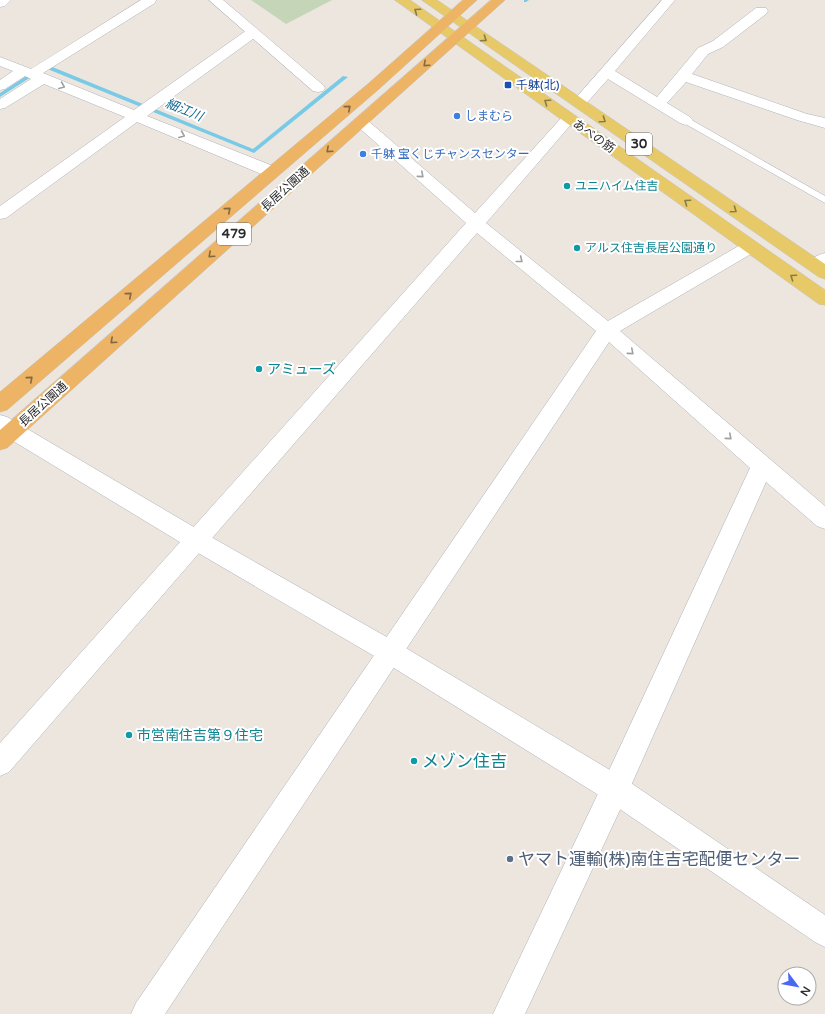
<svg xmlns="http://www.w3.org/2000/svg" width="825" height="1014" font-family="'Varela Round','Noto Sans JP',sans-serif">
	<rect width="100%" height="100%" fill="#ece6de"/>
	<polygon fill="#c5d5b7" points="251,0 332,0 286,24"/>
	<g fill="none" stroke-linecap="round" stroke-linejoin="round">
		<g fill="#79cae7" fill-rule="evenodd">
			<polygon points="524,0 529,0 526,2 524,2"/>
			<polygon points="45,64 253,149 343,76 348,77 254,153 45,68 0,97 0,93"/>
		</g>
		<defs>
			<polygon id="service" points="682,118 688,118 825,196 825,203 682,122"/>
			<g id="minor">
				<polygon points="0,0 11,0 5,6 0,7"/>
				<polygon points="141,0 156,0 155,3 43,73 134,110 247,30 257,30 259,33 257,36 147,116 278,168 280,172 278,176 272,177 266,176 137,122 6,218 0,219 0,206 125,117 44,84 5,108 0,109 0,99 31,79 25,76 5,89 0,90 0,80 13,71 0,66 0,57 31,69"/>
				<polygon points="662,0 675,0 615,71 657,97 698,48 713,41 756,8 766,8 768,11 766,14 723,47 708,54 692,74 807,114 825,118 825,128 797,120 686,82 667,103 690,117 693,120 690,123 685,125 680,123 608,79 584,106 579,107 574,106 572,103 574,100"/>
				<polygon points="569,113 574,115 577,118 574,121 486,223 608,321 744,243 750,241 756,243 759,247 756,251 620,331 825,506 825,529 817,526 766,482 625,799 525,1014 493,1014 605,779 750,468 609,342 165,1014 131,1014 136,1003 596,331 477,233 9,772 0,776 0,743 466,223 356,125 353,122 356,119 361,117 366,119 475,213 564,115"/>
				<path d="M 825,253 L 825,268 L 815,272 L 809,270 L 806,266 C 810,259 817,255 825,253 Z"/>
			</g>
			<g id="tertiary">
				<polygon points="209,0 223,0 323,85 325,88 323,91 318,92 313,91"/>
				<polygon points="0,415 7,417 204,533 399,644 625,779 825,915 825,947 815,942 605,799 381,660 188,547 0,433"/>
			</g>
			<g id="primary">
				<polygon points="395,0 410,0 825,290 825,305 819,304"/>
				<polygon points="422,0 437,0 825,264 825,279 819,277"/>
			</g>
			<g id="trunk">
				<polygon points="463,0 477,0 379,89 7,410 0,412 0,392 369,83"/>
				<polygon points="491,0 505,0 7,448 0,450 0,430"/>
			</g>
		</defs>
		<use href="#service" stroke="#afb1bb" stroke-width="1"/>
		<use href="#minor" stroke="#afb1bb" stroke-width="1"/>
		<use href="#tertiary" stroke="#afb1bb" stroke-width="1"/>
		<use href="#primary" stroke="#c4c4c4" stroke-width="1"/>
		<use href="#trunk" stroke="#c4c4c4" stroke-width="1"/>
		<use href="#service" fill="#fff" fill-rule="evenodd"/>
		<use href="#minor" fill="#fff" fill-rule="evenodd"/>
		<use href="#tertiary" fill="#fff" fill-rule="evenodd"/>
		<use href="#primary" fill="#e7c968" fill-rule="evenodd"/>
		<use href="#trunk" fill="#edb465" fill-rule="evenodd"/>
	</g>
	<defs><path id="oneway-chevron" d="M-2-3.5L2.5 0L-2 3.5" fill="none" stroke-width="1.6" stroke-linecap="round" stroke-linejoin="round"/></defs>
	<g stroke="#897a4a">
		<use href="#oneway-chevron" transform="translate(417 11) rotate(-145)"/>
		<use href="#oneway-chevron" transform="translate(484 39) rotate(34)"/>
		<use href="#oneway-chevron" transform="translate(547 102) rotate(-145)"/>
		<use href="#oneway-chevron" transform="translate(603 120) rotate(35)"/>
		<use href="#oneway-chevron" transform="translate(687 202) rotate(-145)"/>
		<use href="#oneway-chevron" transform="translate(734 210) rotate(35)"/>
		<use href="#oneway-chevron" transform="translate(793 277) rotate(-145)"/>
	</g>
	<g stroke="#826945">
		<use href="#oneway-chevron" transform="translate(426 64) rotate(138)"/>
		<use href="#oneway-chevron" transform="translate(348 108) rotate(-41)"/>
		<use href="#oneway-chevron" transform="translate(329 150) rotate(138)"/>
		<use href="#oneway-chevron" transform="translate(228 210) rotate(-40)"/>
		<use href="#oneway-chevron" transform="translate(211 255) rotate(138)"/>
		<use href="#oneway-chevron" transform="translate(129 295) rotate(-40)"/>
		<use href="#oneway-chevron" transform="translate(113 341) rotate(138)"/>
		<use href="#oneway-chevron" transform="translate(30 379) rotate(-40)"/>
	</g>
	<g stroke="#a0a0a0">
		<use href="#oneway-chevron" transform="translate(62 86) rotate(22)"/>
		<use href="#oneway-chevron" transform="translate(182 135) rotate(22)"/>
		<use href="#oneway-chevron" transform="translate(421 175) rotate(41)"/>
		<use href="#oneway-chevron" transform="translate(520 260) rotate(39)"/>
		<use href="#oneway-chevron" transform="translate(631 352) rotate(41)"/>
		<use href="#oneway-chevron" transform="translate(729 437) rotate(41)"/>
	</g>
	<rect fill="#1a4fb4" stroke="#fff" stroke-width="1.5" x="504" y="81" width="8" height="8" rx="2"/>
	<g fill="#3f7fe0" stroke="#fff" stroke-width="1.5">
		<circle cx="457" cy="116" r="4"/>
		<circle cx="363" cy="154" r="4"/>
	</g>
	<g fill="#0f9aa8" stroke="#fff" stroke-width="1.5">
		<circle cx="567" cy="186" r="4"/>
		<circle cx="577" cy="248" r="4"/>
		<circle cx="259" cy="369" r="4"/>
		<circle cx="129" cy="735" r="4"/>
		<circle cx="414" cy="761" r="4"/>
	</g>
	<circle fill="#5c6f8a" stroke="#fff" stroke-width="1.5" cx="510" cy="859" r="4"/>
	<g text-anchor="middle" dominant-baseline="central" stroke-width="4" stroke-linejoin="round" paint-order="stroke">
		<g font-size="12" fill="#164399" stroke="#fff" text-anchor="start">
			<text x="516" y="85">千躰(北)</text>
		</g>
		<g font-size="12" fill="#366cbe" stroke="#fff" text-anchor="start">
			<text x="465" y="116">しまむら</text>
			<text x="371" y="154">千躰 宝くじチャンスセンター</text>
		</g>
		<g font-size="12" fill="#2b2b2b" stroke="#fff">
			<text transform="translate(594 136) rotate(35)">あべの筋</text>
			<text transform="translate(285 189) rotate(-42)">長居公園通</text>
			<text transform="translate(43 404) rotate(-42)">長居公園通</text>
		</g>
		<g font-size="12" fill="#0d838f" stroke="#fff" text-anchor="start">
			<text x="575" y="186">ユニハイム住吉</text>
			<text x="585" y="248">アルス住吉長居公園通り</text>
		</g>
		<g font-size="13" font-style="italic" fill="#176994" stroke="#fff">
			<text transform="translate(184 110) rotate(22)">細江川</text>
		</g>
		<g fill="#fff" stroke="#6b6b6b" stroke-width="1">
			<rect x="626" y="133" width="26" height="22" rx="3"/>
			<rect x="217" y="223" width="34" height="22" rx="3"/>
		</g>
		<g font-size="13" font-weight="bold" fill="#2b2b2b">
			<text x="639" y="144">30</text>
			<text x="234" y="234">479</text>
		</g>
		<g font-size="14" fill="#0d838f" stroke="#fff" text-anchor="start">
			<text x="267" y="369">アミューズ</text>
			<text x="137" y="735">市営南住吉第９住宅</text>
		</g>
		<g font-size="17" fill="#0d838f" stroke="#fff" text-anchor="start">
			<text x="422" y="761">メゾン住吉</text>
		</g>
		<g font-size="17" fill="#4e5e75" stroke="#fff" text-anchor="start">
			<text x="518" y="859">ヤマト運輸(株)南住吉宅配便センター</text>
		</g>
	</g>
	<g transform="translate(797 986) rotate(122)"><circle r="19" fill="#ffffff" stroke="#aaaaaa"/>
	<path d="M0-3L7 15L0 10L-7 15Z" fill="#4a69ee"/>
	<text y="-6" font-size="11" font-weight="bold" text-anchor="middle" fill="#2b2b2b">N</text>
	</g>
</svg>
